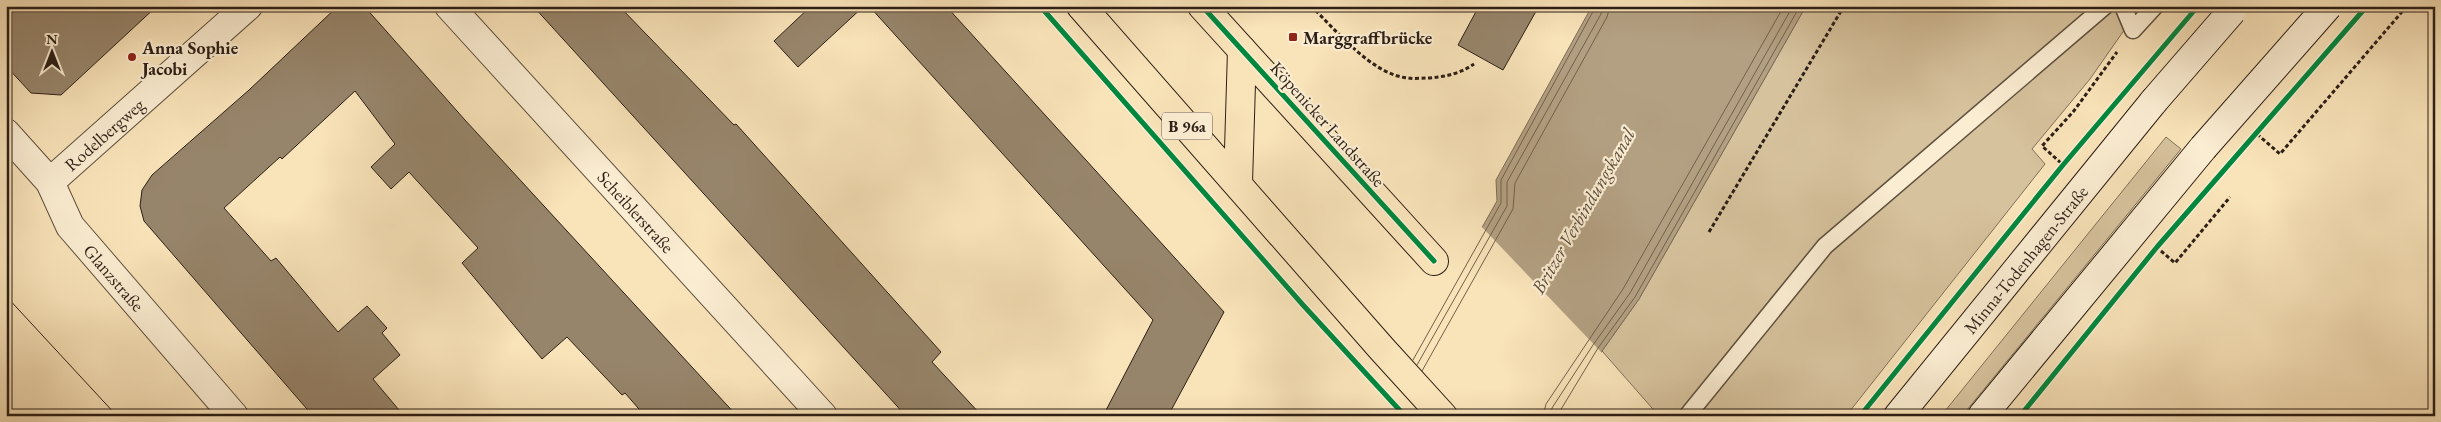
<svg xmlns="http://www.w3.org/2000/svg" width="2441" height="422" font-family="'EB Garamond',serif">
	<rect width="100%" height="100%" fill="#f9e3b9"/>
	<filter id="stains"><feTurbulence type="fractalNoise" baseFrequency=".004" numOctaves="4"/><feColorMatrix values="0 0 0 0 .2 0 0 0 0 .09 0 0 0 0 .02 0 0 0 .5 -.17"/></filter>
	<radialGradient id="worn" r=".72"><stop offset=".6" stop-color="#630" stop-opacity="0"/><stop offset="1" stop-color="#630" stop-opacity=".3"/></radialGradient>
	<g fill="#d6c29d" stroke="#81705a">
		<polygon points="1806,6 2141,6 2090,79 2032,149 2045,164 1846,416 1659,416 1602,351 1639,299"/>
		<polygon points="2166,137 2181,149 1962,416 1941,416"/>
	</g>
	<polygon fill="#b3a082" stroke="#7d6c57" points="1592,6 1806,6 1639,299 1602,351 1560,416 1375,416 1497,201 1496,180"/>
	<polygon fill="#f9e3b9" points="1480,225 1603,354 1563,416 1373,416"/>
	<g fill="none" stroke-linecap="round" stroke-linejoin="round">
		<g stroke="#70604c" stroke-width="1">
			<polyline points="1413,360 1501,203 1501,180 1596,6"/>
			<polyline points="1417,365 1507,206 1507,182 1601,14 1602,6"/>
			<polyline points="1422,371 1513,209 1515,183 1607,17 1610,6"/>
			<polyline points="1543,416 1546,404 1623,289 1784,6"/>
			<polyline points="1550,416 1552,408 1593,345 1630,293 1793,6"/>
			<polyline points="1557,416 1598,348 1635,297 1800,6"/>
		</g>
	</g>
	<g fill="#97856b" stroke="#2c1f16">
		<polygon points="6,6 157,6 61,95 31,93 6,66"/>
		<polygon points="338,6 364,6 465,120 737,416 645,416 625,393 622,395 567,337 542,359 462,263 478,248 409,172 391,189 371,167 395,144 355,91 282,159 280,157 224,208 271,261 276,258 338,332 367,306 387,328 382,333 400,355 373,379 404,416 313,416 144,221 140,206 142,190 152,175 249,90"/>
		<polygon points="533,6 619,6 734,125 736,124 941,352 932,362 982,416 906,416"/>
		<polygon points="811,6 864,6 798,67 774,41"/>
		<polygon points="869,6 946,6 1224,312 1168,416 1103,416 1153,320"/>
		<polygon points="1479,6 1539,6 1503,70 1458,45"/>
	</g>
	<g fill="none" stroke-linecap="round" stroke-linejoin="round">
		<defs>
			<g id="lane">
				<polyline points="2123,6 2133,30 2155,6"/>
				<polyline points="1687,416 1825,246 2105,6"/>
			</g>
			<g id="street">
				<path id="s1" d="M 449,6 L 823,416"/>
				<path id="s2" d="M 6,133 L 50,182 L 70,226 L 234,416"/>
				<path id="s3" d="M 50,182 L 248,6"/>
			</g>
			<g id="secondary">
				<path id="s4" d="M 1898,416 L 2154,101"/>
				<polyline points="1982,416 2203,148"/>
			</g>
			<g id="primary">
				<polyline points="1081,6 1382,349 1443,416"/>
				<polyline points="1202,6 1434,261"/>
				<polyline points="1238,183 1242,50"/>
			</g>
		</defs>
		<use href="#lane" stroke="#5f503f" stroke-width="19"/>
		<use href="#street" stroke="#5f503f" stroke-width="30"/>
		<use href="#secondary" stroke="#2c1f16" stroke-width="30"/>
		<use href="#primary" stroke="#2c1f16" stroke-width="30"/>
		<g stroke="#2c1f16" stroke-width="3" stroke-dasharray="4 2.5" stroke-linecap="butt">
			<path d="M 1311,6 C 1336,30 1372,75 1408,78 C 1414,79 1421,78 1427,78 C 1445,77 1459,74 1474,64"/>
			<polyline points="2257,134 2280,154 2407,6"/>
			<polyline points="2061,163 2042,146 2073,112 2117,52"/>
			<polyline points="1709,232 1844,6"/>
			<polyline points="2161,251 2175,263 2230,197"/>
		</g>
		<use href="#lane" stroke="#fbedd2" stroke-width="16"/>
		<use href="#street" stroke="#fbedd2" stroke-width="28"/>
		<use href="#secondary" stroke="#fbedd2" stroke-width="28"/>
		<use href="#primary" stroke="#f9e3b9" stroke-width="28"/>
		<g stroke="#2c1f16" stroke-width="1">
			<polyline points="6,296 117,416"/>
			<polyline points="6,405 15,416"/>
		</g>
		<defs>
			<g id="secondary-bridge">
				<polyline points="2154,101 2232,11"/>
				<polyline points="2203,148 2328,6"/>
			</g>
		</defs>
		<use href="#secondary-bridge" stroke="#2c1f16" stroke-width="30" stroke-linecap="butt"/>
		<use href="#secondary-bridge" stroke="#fbedd2" stroke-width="28"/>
		<defs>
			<g id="cycleway">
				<polyline points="1040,6 1303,305 1405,416"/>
				<polyline points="1202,6 1434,261"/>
				<polyline points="1860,416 2063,165 2198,6"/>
				<polyline points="2020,416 2157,247 2367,6"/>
			</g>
		</defs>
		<use href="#cycleway" stroke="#fbedd2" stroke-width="8"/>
		<use href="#cycleway" stroke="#00873e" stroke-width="5"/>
	</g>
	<g fill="#8f2418" stroke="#fbedd2" stroke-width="2">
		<rect x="1288" y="32" width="10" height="10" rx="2.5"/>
		<circle cx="132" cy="57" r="5"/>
	</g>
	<g text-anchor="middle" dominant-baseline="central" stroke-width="4.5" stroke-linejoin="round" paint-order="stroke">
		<rect fill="#fbedd2" stroke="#6a5d4e" stroke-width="1" x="1162" y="112.5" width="50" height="27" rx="4"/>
		<g font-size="16" font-weight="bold" fill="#2c1f16">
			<text x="1187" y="126">B 96a</text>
		</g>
		<g font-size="18" font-weight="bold" fill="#2c1f16" stroke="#fbedd2" text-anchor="start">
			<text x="1303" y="37">Marggraffbrücke</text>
			<text x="142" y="47">Anna Sophie<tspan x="142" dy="21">Jacobi</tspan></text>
		</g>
		<g font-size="18" fill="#2c1f16" stroke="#fbedd2">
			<text transform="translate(1328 124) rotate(48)">Köpenicker Landstraße</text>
			<text stroke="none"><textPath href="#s3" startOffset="72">Rodelbergweg</textPath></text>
			<text stroke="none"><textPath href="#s1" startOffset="278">Scheiblerstraße</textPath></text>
			<text stroke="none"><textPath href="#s4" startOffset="202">Minna-Todenhagen-Straße</textPath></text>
			<text stroke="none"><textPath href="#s2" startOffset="182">Glanzstraße</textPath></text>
		</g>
		<g font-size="19" font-style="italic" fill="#5b4c3c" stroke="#fbedd2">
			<text transform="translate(1583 211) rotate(-60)">Britzer Verbindungskanal</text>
		</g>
	</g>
	<rect width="2441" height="422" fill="none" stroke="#f9e3b9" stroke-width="25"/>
	<rect x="8" y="8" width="2426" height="407" fill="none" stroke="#2c1f16" stroke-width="2.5"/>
	<rect x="12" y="12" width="2416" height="397" fill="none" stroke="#2c1f16"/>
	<g transform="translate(52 52)" stroke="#fbedd2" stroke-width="4" paint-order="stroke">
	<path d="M0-4L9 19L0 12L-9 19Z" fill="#2c1f16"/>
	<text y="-8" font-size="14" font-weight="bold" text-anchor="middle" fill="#2c1f16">N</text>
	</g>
	<rect width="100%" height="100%" filter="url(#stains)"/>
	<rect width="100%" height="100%" fill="url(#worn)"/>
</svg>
